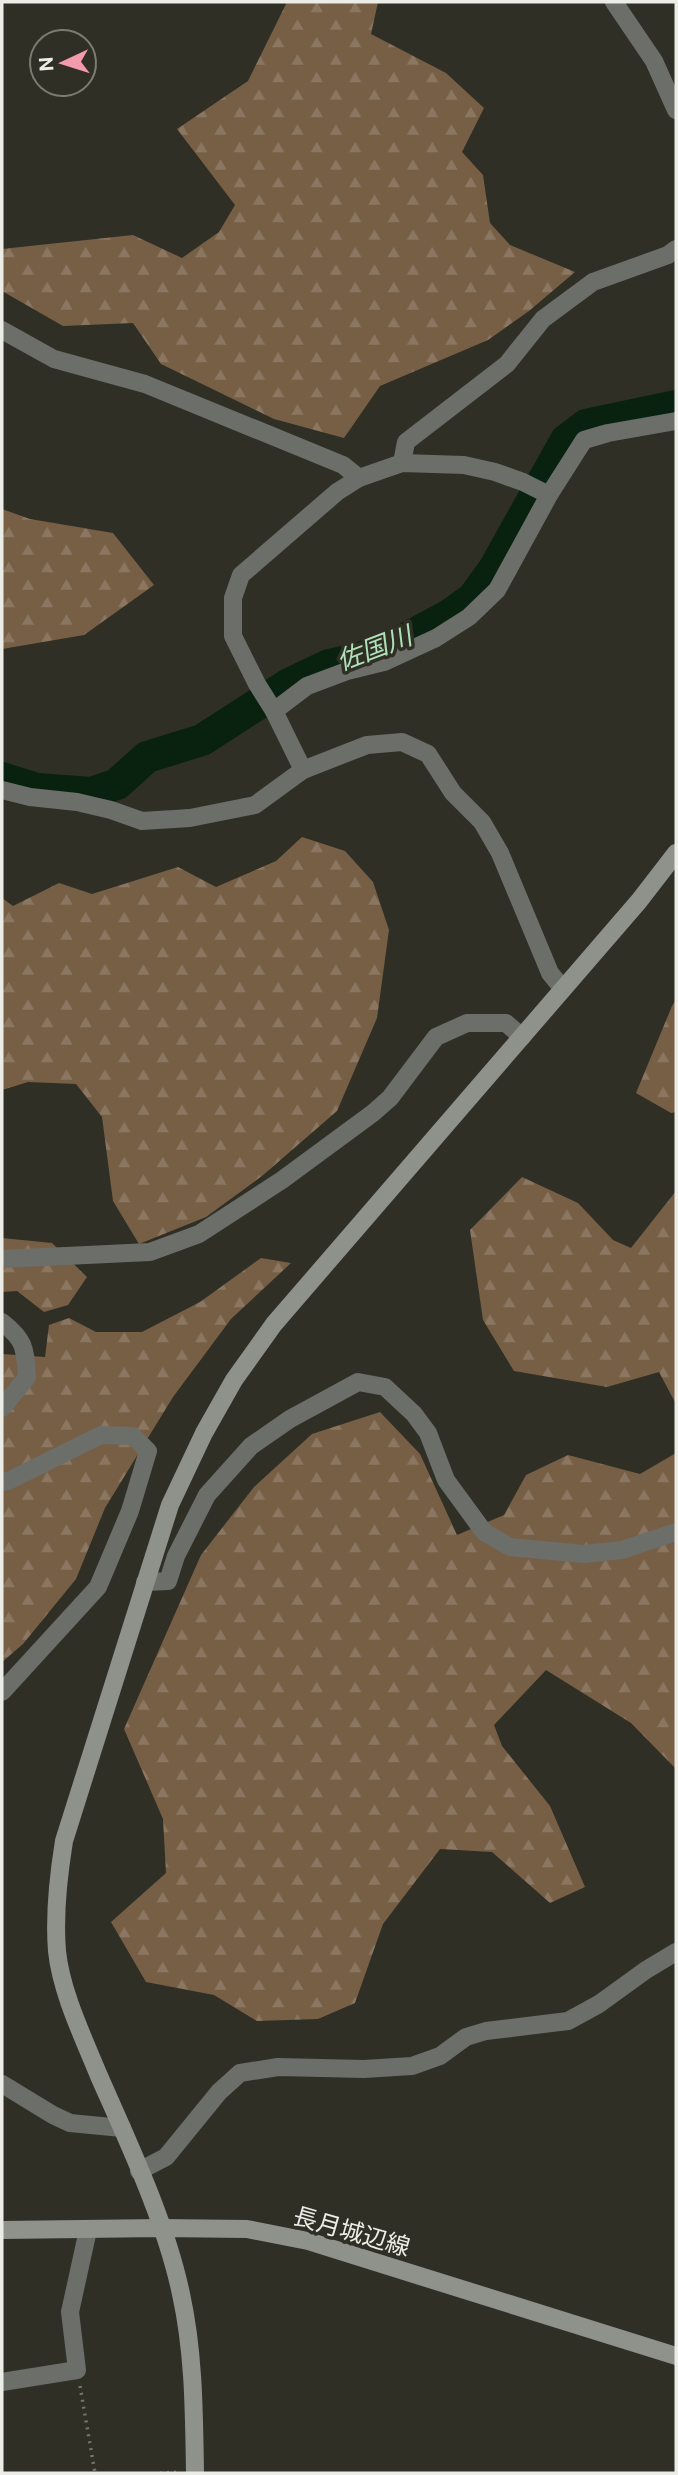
<svg xmlns="http://www.w3.org/2000/svg" width="678" height="2475" font-family="'Public Sans','Noto Sans JP',sans-serif">
	<defs>
		<pattern id="forest-firs" width="22" height="20" patternUnits="userSpaceOnUse" patternTransform="scale(1.75)"><rect width="22" height="20" fill="#775f46"/><path d="M5 1l3.5 6h-7zM16 11l3.5 6h-7z" fill="#8a7661"/></pattern>
	</defs>
	<rect width="100%" height="100%" fill="#2f2f25"/>
	<g fill="url(#forest-firs)">
		<polygon points="287,2 378,2 371,34 446,73 484,108 462,152 483,175 490,223 510,245 575,272 529,311 488,340 380,386 344,438 274,419 161,364 133,323 63,326 2,291 2,249 133,235 182,258 219,232 235,205 177,129 248,81"/>
		<polygon points="2,509 30,519 113,533 154,585 84,635 2,649"/>
		<polygon points="302,837 345,851 373,882 389,930 377,1018 337,1111 262,1176 206,1217 139,1244 113,1201 102,1117 76,1084 28,1082 2,1090 2,898 13,906 59,883 92,894 178,867 216,887 276,861"/>
		<polygon points="676,1000 676,1112 671,1113 636,1093 672,1006"/>
		<polygon points="522,1177 578,1203 613,1240 631,1248 676,1191 676,1404 659,1372 607,1387 514,1371 483,1320 470,1230"/>
		<polygon points="2,1238 52,1243 87,1277 68,1305 44,1312 17,1291 2,1292"/>
		<polygon points="261,1258 291,1263 231,1319 173,1397 105,1508 76,1579 23,1644 2,1662 2,1354 45,1357 49,1325 69,1318 96,1332 142,1332 200,1302"/>
		<polygon points="380,1412 420,1454 457,1535 504,1515 526,1475 568,1455 640,1474 676,1453 676,1769 631,1723 546,1670 494,1725 502,1746 550,1806 585,1887 550,1903 492,1852 440,1849 383,1924 355,2003 318,2019 257,2021 214,1995 146,1982 111,1922 166,1873 163,1819 124,1729 201,1555 254,1487 312,1434"/>
	</g>
	<g fill="none" stroke-linecap="round" stroke-linejoin="round">
		<polyline stroke="#08220f" stroke-width="32" points="2,778 37,789 91,793 117,784 147,757 202,740 289,684 329,665 360,658 392,646 451,614 473,598 494,569 566,440 586,425 676,406"/>
		<g stroke="#74746b" stroke-width="3.5" stroke-dasharray="2 5" stroke-linecap="butt">
			<polyline points="80,2386 95,2473"/>
			<polyline points="160,2473 179,2472"/>
		</g>
		<g stroke="#6c6e6a" stroke-width="18">
			<polyline points="614,2 654,61 676,110"/>
			<polyline points="2,330 54,359 145,384 343,465 359,478"/>
			<polyline points="402,463 406,442 507,364 543,319 593,282 668,255 676,249"/>
			<polyline points="274,711 307,686 347,671 384,662 436,638 469,617 497,590 549,495 584,440 608,433 676,421"/>
			<polyline points="303,770 274,711 257,684 233,636 233,598 241,575 337,492 359,478 402,463 464,465 495,472 523,482 549,495"/>
			<polyline points="2,790 30,797 77,802 111,810 142,821 190,818 255,805 303,770 367,745 402,742 428,754 453,793 482,822 500,853 550,973 563,989"/>
			<polyline points="2,1259 150,1252 199,1234 282,1180 373,1113 390,1098 436,1037 467,1023 506,1023 522,1037"/>
			<path d="M 2,1322 C 25,1340 25,1348 27,1377 L 2,1408"/>
			<polyline points="2,1482 8,1481 101,1435 133,1436 148,1451 130,1511 98,1587 2,1692"/>
			<polyline points="145,1582 168,1581 176,1556 207,1495 251,1446 290,1419 358,1382 385,1387 414,1414 428,1433 446,1480 484,1532 510,1547 584,1554 622,1550 676,1532"/>
			<polyline points="2,2084 53,2115 70,2123 122,2128"/>
			<polyline points="139,2171 166,2157 219,2092 240,2073 278,2067 364,2069 412,2066 440,2056 466,2037 486,2031 568,2021 599,2004 646,1970 676,1952"/>
			<polyline points="2,2382 77,2370 70,2312 88,2230"/>
		</g>
		<g stroke="#8f928b" stroke-width="18">
			<polyline points="2,2230 161,2228 247,2229 308,2241 676,2356"/>
			<path d="M 195,2473 C 194,2413 194,2353 181,2294 C 166,2222 129,2144 99,2076 C 84,2039 61,1992 57,1951 C 54,1914 58,1878 64,1841 L 170,1505 L 204,1433 L 234,1380 L 274,1324 L 639,901 L 676,853"/>
		</g>
	</g>
	<g text-anchor="middle" dominant-baseline="central" stroke-width="7" stroke-linejoin="round" paint-order="stroke">
		<g font-size="24" fill="#ecede6" stroke="#2f2f25">
			<text transform="translate(352 2231) rotate(16)">長月城辺線</text>
		</g>
		<g font-size="26" font-style="italic" fill="#afe2b8" stroke="#2f2f25">
			<text transform="translate(374 648) rotate(-21)">佐国川</text>
		</g>
	</g>
	<rect width="678" height="2475" fill="none" stroke="#ecede6" stroke-width="7"/>
	<g transform="translate(63 63) rotate(266)"><circle r="33" fill="#2f2f25" stroke="#7b7b72" stroke-width="2"/>
	<path d="M0-5L12 26L0 18L-12 26Z" fill="#f39aac"/>
	<text y="-10" font-size="19" font-weight="bold" text-anchor="middle" fill="#ecede6">N</text>
	</g>
</svg>
